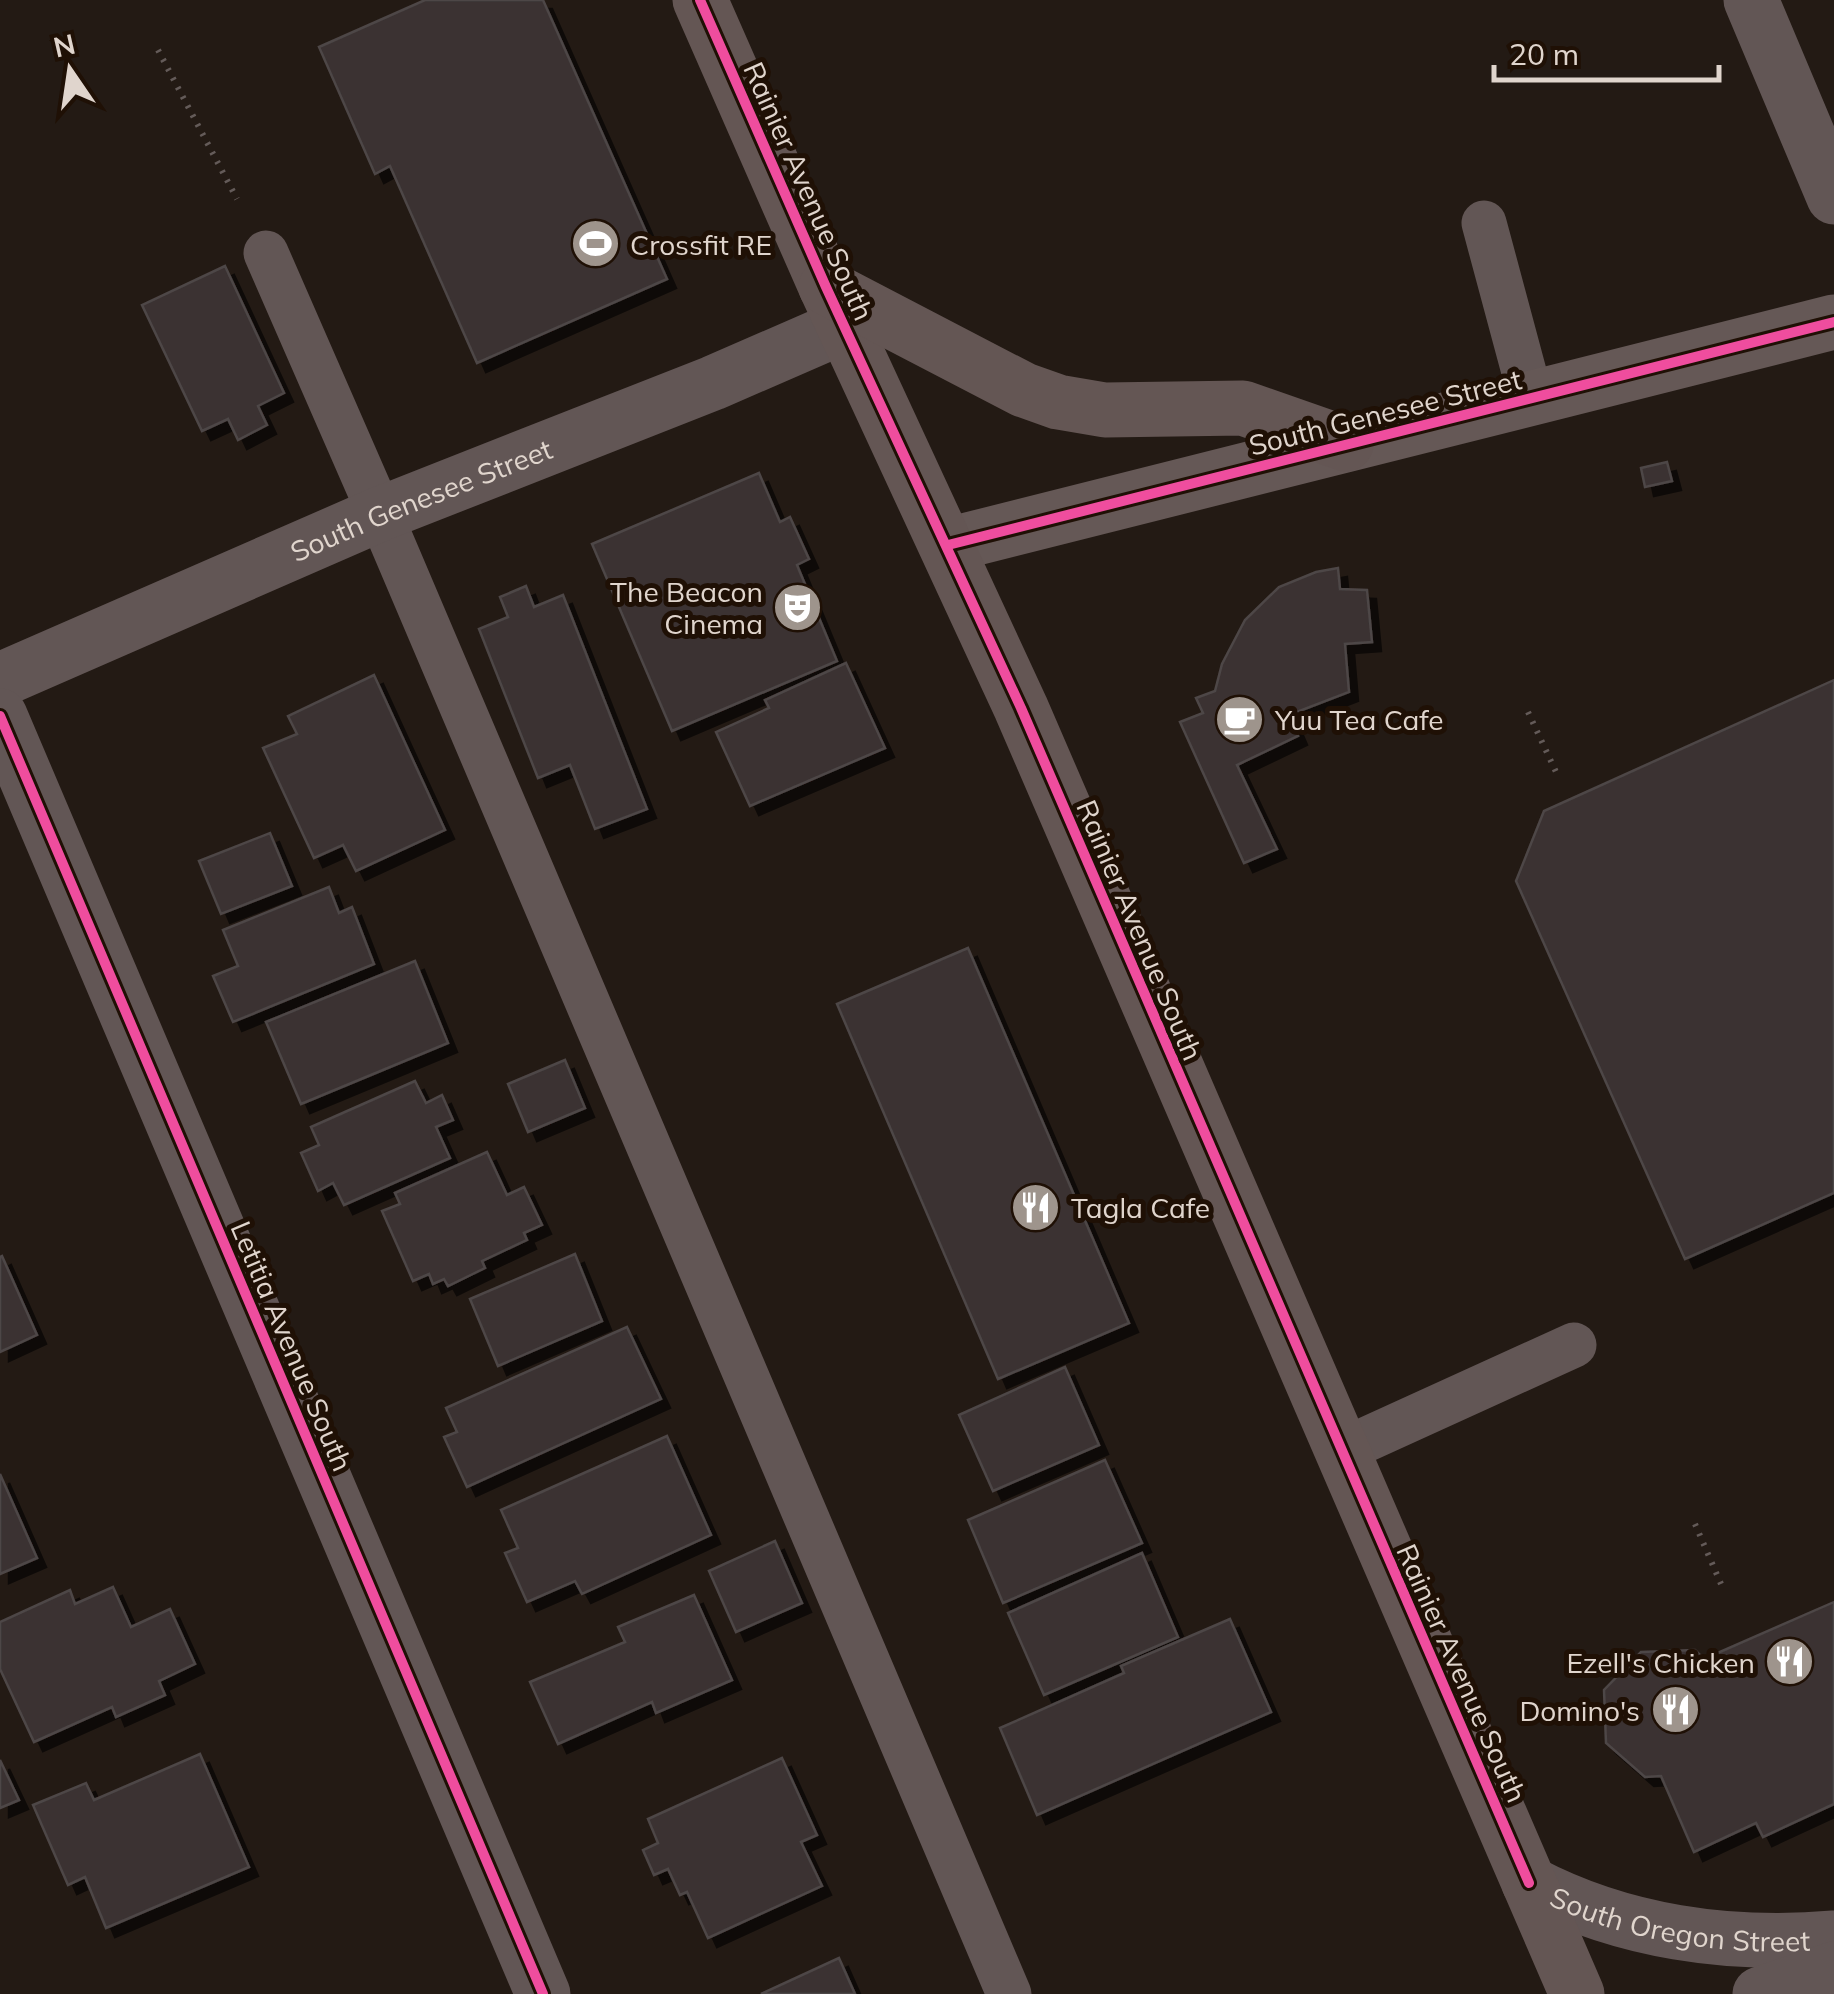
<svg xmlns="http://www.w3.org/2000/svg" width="1834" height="1994" font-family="Mulish,sans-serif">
	<defs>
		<filter id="shadow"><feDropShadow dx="9" dy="9" stdDeviation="0" flood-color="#0009"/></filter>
	</defs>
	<rect width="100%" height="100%" fill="#231a14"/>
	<g fill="#3a3333" stroke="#4e4646" stroke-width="2.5" filter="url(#shadow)">
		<polygon points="425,0 543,0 667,279 477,363 390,166 375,174 319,47"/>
		<polygon points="225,266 284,393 258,406 267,425 238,440 228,419 202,431 142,305"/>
		<polygon points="1667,462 1672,481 1645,487 1641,468"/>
		<polygon points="759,473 780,522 790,517 809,559 797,565 837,661 672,731 592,544"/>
		<polygon points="1338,568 1340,589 1367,590 1372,642 1345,644 1349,692 1289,715 1298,736 1237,765 1277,849 1244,863 1180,722 1203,713 1196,698 1215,691 1222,664 1245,620 1279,587 1316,572"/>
		<polygon points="526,586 534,607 563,595 647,809 595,829 570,765 538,778 479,629 508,617 500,597"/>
		<polygon points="846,663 885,748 750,806 716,732 769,708 765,700"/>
		<polygon points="374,675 445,830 356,871 343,845 314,858 263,748 297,734 288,716"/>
		<polygon points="1834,680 1834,1193 1685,1259 1516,881 1544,811"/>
		<polygon points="270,833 292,886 221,914 199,861"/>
		<polygon points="329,887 339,913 352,907 374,964 233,1022 213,976 238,966 223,930"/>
		<polygon points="968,948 1129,1323 998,1379 837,1004"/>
		<polygon points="415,961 448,1043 301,1104 266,1022"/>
		<polygon points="565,1060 585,1108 528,1132 508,1084"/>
		<polygon points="415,1081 426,1103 442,1095 453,1120 436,1127 450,1158 344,1205 333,1183 318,1191 301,1153 319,1145 311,1127"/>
		<polygon points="487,1152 507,1195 524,1187 542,1225 524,1233 527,1240 482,1261 485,1268 448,1286 444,1279 433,1284 429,1274 413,1281 382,1211 400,1204 395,1193"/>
		<polygon points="575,1254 602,1321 498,1366 470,1299"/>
		<polygon points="2,1256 37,1335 0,1352 0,1257"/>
		<polygon points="627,1327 661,1399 467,1487 444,1437 457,1432 446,1408"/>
		<polygon points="1065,1367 1099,1445 993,1491 959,1415"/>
		<polygon points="667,1436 711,1535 582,1594 575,1581 527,1602 505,1553 518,1548 501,1510"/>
		<polygon points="1105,1460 1142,1543 1003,1603 968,1520"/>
		<polygon points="0,1474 37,1558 0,1574"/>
		<polygon points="775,1541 802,1603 736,1632 709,1571"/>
		<polygon points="1142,1553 1178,1637 1044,1695 1008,1613"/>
		<polygon points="113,1587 131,1627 170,1609 195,1664 159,1681 165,1695 116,1717 112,1707 34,1742 0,1669 0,1622 70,1590 75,1604"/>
		<polygon points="694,1595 732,1680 656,1713 652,1702 558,1744 530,1682 625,1642 618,1627"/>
		<polygon points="1834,1602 1834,1804 1763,1837 1756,1823 1694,1852 1661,1776 1645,1777 1606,1743 1604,1690 1641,1652 1695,1650 1704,1659"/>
		<polygon points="1230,1619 1271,1712 1037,1815 1000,1728 1124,1673 1121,1666"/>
		<polygon points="200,1754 249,1867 106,1928 85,1877 68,1885 33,1805 86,1783 94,1800"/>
		<polygon points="782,1758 817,1835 801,1842 822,1886 708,1938 687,1892 680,1895 668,1869 654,1875 643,1850 658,1843 648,1819"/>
		<polygon points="0,1760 19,1800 0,1808"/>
		<polygon points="839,1958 855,1994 761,1994"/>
	</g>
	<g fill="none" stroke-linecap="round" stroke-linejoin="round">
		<g stroke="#645b59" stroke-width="6" stroke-dasharray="2.5 8" stroke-linecap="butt">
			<polyline points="158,50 237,199"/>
			<polyline points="1528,712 1556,772"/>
			<polyline points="1695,1524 1721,1584"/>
		</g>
		<g stroke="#625655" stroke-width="45">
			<polyline points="1484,223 1531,398"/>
			<polyline points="266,253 380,514 1009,1994"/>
			<polyline points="1341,1451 1574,1345"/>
		</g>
		<g stroke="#625655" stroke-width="55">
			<polyline points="1751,0 1834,197"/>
			<path id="s1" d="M 0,680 L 380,514 L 713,383 L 844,326"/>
			<polyline points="0,716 543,1994"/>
			<path id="s2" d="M 1529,1883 C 1622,1932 1729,1947 1834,1938"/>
			<polyline points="1760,1994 1834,1969"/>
		</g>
		<polyline stroke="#655856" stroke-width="55" points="948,545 1834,322"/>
		<g stroke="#645654" stroke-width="55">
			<polyline points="700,0 826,287 1021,708 1577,1994"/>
			<polyline points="826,287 1024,390 1058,402 1105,410 1243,408 1346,444"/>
		</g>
		<defs>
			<g id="cycleway">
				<polyline points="700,0 826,287 1021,708 1529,1883"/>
				<polyline points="948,545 1834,322"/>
				<polyline points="0,716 543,1994"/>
			</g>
		</defs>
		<use href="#cycleway" stroke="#1f1005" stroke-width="16"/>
		<use href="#cycleway" stroke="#ef4d9e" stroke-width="10"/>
	</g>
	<defs>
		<symbol id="stadium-disc" viewBox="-11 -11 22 22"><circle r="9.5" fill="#9e948c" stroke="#1f1005"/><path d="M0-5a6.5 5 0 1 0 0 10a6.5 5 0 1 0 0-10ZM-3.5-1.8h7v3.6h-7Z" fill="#fff"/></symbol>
		<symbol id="theatre-disc" viewBox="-11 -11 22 22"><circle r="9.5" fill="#9e948c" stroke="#1f1005"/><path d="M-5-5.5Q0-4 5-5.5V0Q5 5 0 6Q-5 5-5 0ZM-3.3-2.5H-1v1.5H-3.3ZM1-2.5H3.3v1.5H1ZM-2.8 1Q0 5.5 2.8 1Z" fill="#fff"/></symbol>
		<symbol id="cafe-disc" viewBox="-11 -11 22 22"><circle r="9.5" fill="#9e948c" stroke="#1f1005"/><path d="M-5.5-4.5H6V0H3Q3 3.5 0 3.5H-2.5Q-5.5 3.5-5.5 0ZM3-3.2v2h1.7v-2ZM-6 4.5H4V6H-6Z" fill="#fff"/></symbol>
		<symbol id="restaurant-disc" viewBox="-11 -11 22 22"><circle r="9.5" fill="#9e948c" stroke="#1f1005"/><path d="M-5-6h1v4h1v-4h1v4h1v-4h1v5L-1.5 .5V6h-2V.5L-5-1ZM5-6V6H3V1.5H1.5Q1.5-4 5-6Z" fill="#fff"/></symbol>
	</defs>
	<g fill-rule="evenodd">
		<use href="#stadium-disc" x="568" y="216" width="55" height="55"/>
		<use href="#theatre-disc" x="770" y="580" width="55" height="55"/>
		<use href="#cafe-disc" x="1212" y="692" width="55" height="55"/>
		<use href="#restaurant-disc" x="1008" y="1180" width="55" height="55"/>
		<use href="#restaurant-disc" x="1762" y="1634" width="55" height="55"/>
		<use href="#restaurant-disc" x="1648" y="1682" width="55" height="55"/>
	</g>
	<g text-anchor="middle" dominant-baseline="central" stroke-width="10" stroke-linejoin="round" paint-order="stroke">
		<g font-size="28" fill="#e0d5cd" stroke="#1f1005">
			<text transform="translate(809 191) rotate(66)">Rainier Avenue South</text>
			<text transform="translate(1385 412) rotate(-14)">South Genesee Street</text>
			<text stroke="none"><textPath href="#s1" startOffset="458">South Genesee Street</textPath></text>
			<text transform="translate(1140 930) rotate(67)">Rainier Avenue South</text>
			<text transform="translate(292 1346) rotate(67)">Letitia Avenue South</text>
			<text transform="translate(1462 1673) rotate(66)">Rainier Avenue South</text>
			<text stroke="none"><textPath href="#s2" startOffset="158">South Oregon Street</textPath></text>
		</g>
		<g font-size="28" fill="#e0d5cd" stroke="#1f1005" text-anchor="start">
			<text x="630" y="244">Crossfit RE</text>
			<text x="763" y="591" text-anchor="end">The Beacon<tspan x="763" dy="32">Cinema</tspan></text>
			<text x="1275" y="719">Yuu Tea Cafe</text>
			<text x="1071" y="1207">Tagla Cafe</text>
			<text x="1755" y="1662" text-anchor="end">Ezell's Chicken</text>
			<text x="1640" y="1710" text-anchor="end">Domino's</text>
		</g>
	</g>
	<g transform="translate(70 70) rotate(347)" stroke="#1f1005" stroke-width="8" paint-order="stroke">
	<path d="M0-8L18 38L0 25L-18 38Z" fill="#e0d5cd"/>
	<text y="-15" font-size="28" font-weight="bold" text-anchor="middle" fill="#e0d5cd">N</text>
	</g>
	<path d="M1494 65v15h225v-15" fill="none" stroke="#e0d5cd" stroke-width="5"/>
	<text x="1509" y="65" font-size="30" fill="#e0d5cd" stroke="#1f1005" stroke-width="8" paint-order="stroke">20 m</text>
</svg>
